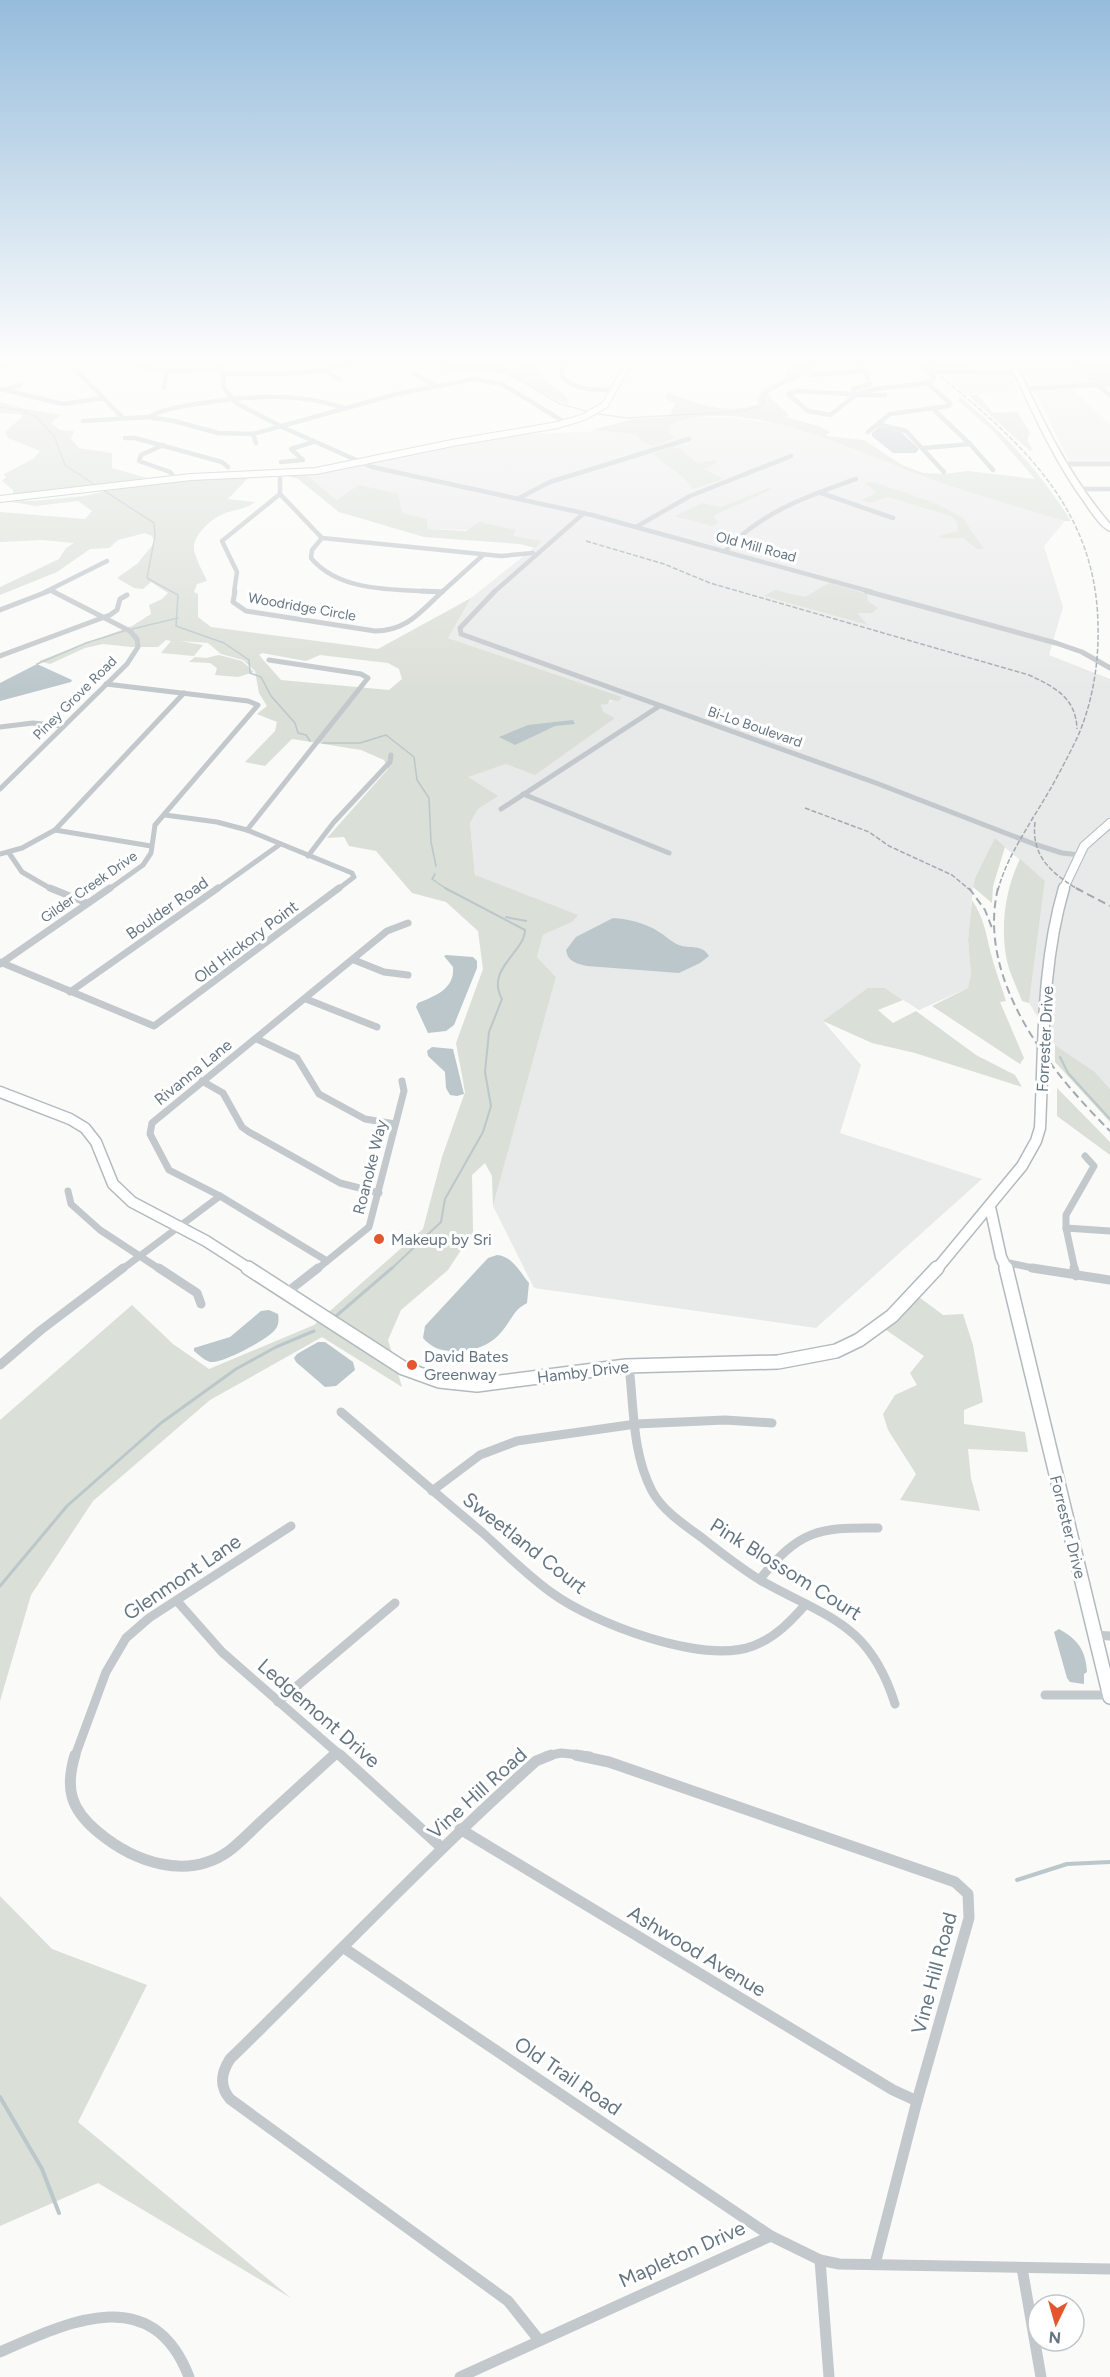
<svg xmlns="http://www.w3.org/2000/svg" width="1110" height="2377" font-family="Figtree,sans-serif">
	<rect width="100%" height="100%" fill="#fafaf8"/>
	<g fill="#e8e9e9">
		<polygon points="962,359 1003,359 1018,391 963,395 951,377 973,377"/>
		<polygon points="1019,359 1067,359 1093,384 1072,389 1110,424 1110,466 1072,467"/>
		<polygon points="724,417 780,424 838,442 927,477 1065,521 1044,546 1063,607 1049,655 1110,679 1110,1089 1095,1072 1055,1045 1029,1003 1045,881 995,839 975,878 973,887 968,940 971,974 968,988 919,1010 885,988 823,1021 861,1065 840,1133 982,1179 816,1328 534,1288 493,1206 556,977 537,957 543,935 572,922 475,875 470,823 478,809 467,777 506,764 615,718 602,712 601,705 622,697 448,638 471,598 541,542 513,536 516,531 428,529 427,519 337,500 305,474 482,436 600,431 637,434 643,442 675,438 669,432 669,425 686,418"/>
	</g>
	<g fill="#dadfd7" fill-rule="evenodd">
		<polygon points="434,359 484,359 512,368 520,366 519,361 515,359 528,359 536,366 541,377 567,397 568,405 505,374 461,371 441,374 443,368 441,363"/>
		<path d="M 791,359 L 828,361 L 814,368 L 809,374 L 769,391 L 770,397 L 789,415 L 785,417 L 819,426 L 830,432 L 826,436 L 864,440 L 902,465 L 923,473 L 944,474 L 968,471 L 1035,479 L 993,431 L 958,401 L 959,396 C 1006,435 1038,469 1071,521 L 1065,521 C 1019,507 972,494 926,477 C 857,452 741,393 669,425 L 669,432 L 675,438 L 653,446 L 643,442 L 636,434 L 591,430 L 634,419 L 669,417 L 675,404 L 665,398 L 669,391 L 671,394 C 701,405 727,415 758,404 C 755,388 774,385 787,378 L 786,371 L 790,368 L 788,361 Z"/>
		<polygon points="922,359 962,359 970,372 938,371"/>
		<polygon points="1067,359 1110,359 1110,383 1093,384"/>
		<polygon points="968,395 978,395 993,413 1017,412 1030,432 1027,440 1033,450 1030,451"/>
		<polygon points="0,402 21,408 61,415 51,423 60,430 74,431 71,439 79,448 112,453 112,468 147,478 13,496 13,490 2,481 6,477 4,474 33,459 40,451 8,438 5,432 23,416 21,414 0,413"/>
		<polygon points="672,447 683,450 685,454 698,463 715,460 718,462 704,469 723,479 693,489 684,478 653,454"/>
		<polygon points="305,474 337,500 359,485 398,494 402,513 427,519 428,529 466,531 479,522 516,530 513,536 542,541 535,548 520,544 424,537 339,512 298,479 288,476"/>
		<path d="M 208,478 L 248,478 L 228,499 L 255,502 C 245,510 233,509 221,515 C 210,520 192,536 194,550 C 196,560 203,572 207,581 L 197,584 L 194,592 L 198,594 L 198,617 L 211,627 L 378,649 L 471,598 L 448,638 L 622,697 L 619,701 L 610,700 L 607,704 L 601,705 L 603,712 L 615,718 L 535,775 L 506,764 L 468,777 L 498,796 L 478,809 L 470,823 L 475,875 L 578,915 L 572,922 L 543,935 L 537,957 L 556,977 L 493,1206 L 492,1176 L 485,1163 L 472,1175 L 473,1232 L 448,1270 L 401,1310 L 388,1340 L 402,1387 L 322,1337 L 210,1400 L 93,1501 L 31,1595 L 0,1701 L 0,1420 L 132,1305 L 173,1344 L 209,1369 L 314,1325 L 423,1229 L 442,1157 L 465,1092 L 456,1043 L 483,969 L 478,931 L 446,902 L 412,893 L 376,851 L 349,846 L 344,837 L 327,838 L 388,769 L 384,760 L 361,750 L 292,739 L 265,766 L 245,762 L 275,731 L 277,722 L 257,714 L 267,706 L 259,693 L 255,671 L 243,660 L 221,654 L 208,643 L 180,641 L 203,645 L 194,656 L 161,653 L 171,641 L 166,640 L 158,647 L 131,647 L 103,644 L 85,648 L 50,664 L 39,661 L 132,626 L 151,614 L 149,605 L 162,599 L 168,593 L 151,582 L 143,589 L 134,588 L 117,578 L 137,564 L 155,542 L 152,536 L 145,533 L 118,540 L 109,548 L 90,549 L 57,572 L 0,595 L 0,587 L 59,559 L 66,548 L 74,543 L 42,540 L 0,542 L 0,512 L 85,519 L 92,511 L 78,501 L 35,506 L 7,501 L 9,500 L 33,501 L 84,496 L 116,489 ZM 262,653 L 306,661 L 320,655 L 388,663 L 399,669 L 402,679 L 389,690 L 281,680 L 259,655 Z"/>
		<polygon points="873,482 932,502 962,517 984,549 977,549 963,538 941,538 939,536 958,531 957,522 951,516 888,497 870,503 861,500 877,493 865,483"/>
		<polygon points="769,488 772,489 713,516 719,523 712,526 675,516 702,503 721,507"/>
		<polygon points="829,583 867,594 868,601 878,608 872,613 857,613 868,625 764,596 775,590 805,597"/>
		<polygon points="219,655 242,661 254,672 238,677 215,675 217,668 210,663 189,662 195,657 206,658"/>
		<polygon points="995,838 1005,847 993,886 992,903 973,887 975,878"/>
		<path d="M 1020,859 L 1045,881 L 1029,1003 L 1022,1001 C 1017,988 1010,974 1007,961 C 1000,927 1005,890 1020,859 Z"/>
		<path d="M 972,900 C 984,918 986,934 991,954 C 995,970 1001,985 1006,1001 L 1000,1002 L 1024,1058 L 1020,1064 L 932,1006 L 968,988 L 971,974 L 968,940 Z"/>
		<polygon points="868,988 885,988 903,1000 878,1010 893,1023 916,1011 976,1055 1015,1075 1022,1087 915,1053 872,1043 823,1021"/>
		<polygon points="1055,1045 1095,1072 1110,1089 1110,1122 1055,1062"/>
		<polygon points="1057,1088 1110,1142 1110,1155 1057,1116"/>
		<polygon points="919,1297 943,1315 963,1314 973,1345 983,1402 964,1410 964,1424 1025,1432 1028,1452 968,1449 971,1478 980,1511 900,1500 916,1474 888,1430 883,1414 895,1395 917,1385 910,1373 924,1356 886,1330"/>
		<polygon points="0,1896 52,1949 147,1985 78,2122 291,2298 98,2183 0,2226"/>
	</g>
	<g fill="#bbc7cb">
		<polygon points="879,427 901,432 919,449 916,453 893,453 872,436 872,433"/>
		<polygon points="37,664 72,680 71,682 0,701 0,683"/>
		<polygon points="573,720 575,724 555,726 515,745 499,737 528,725"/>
		<path d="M 613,918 C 628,919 646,923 659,932 C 666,936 671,942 679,945 C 690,949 702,944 709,956 L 700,963 L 679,973 L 587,966 C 576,963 568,962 566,950 L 576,937 Z"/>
		<path d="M 446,955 L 473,957 L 477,961 L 477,968 L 454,1025 L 446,1031 L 428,1033 L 416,1007 L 418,1003 C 435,996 455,989 453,967 L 444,956 Z"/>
		<polygon points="432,1047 453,1049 464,1094 457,1096 450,1095 446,1088 445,1072 428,1056 427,1051"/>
		<path d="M 497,1255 C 512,1256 520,1272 529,1283 L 527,1303 C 516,1309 515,1313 508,1323 C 494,1345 478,1351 452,1351 C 440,1351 431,1347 423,1338 L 425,1326 L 488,1258 Z"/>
		<path d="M 269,1310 L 278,1314 C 279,1320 279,1326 274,1331 C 266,1340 222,1364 210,1362 C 204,1360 199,1355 194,1351 L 194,1348 L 230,1337 L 261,1311 Z"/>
		<polygon points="318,1342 325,1342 353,1362 355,1370 336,1386 325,1387 296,1362 294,1358 297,1354"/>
		<path d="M 1059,1629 C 1077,1639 1086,1650 1087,1672 L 1084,1674 L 1084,1684 L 1070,1682 L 1067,1678 L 1054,1632 Z"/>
	</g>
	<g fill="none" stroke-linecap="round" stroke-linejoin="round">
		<g stroke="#bbc7cb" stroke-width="1.5">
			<polyline points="440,359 508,373 560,404 590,412"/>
			<polyline points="0,407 24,411 36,417 54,436 65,465 95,485"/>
			<polyline points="598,414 627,418 744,411 763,405 764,394 802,373 812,359"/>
			<polyline points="103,490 154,523 155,536 147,578 178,595 176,626 224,643 249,660 250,673 261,677 271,696 295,723 298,733 306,735 310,741"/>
			<polyline points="132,629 178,618"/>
			<polyline points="37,664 86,643 124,631"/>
			<polyline points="323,743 360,743 386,735 414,757 417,780 429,798 431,842 436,866"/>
			<polyline points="435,874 432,879 448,890"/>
		</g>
		<g stroke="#bbc7cb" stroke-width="2">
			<polyline points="506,917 526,921"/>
			<polyline points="1060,1057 1068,1073 1110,1119"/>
			<path d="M 390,1270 L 441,1222 L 445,1199 L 483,1132 L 491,1106 L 485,1072 L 489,1032 L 502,999 C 485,969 525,952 525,930 L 445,888"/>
		</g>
		<g stroke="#bbc7cb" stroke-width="3">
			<polyline points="335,1317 392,1268"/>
			<polyline points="0,1586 67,1506 161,1423 236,1369 276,1347 314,1331"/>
		</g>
		<g stroke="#bbc7cb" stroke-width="4">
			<polyline points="1017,1880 1067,1864 1110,1862"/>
			<polyline points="0,2097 42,2169 59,2213"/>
		</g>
		<defs>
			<polyline id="secondary-far3" points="0,499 191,477 316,471 452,443 558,425 584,417 605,405 631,359"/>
			<polyline id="secondary-far2" points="1063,890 1084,846 1110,823"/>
			<g id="secondary-far1">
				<polyline points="0,1092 70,1119 85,1128 96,1142 113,1184 132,1202 206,1241 251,1270"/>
				<polyline points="990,1207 1001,1257 1007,1270"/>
				<path d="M 936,1270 L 1022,1166 L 1036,1141 L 1040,1128 C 1044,1047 1041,966 1064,888"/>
			</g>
			<g id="secondary">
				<polyline points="248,1268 403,1368 439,1381 477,1385 626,1366 778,1362 836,1351 859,1340 892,1316 937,1268"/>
				<polyline points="1006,1268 1110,1697"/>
			</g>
			<path id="primary" d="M 1008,359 L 1014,359 C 1041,418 1068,475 1110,524 L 1110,531 C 1100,526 1092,513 1085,503 C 1053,459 1031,409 1008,359 Z"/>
		</defs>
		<use href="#secondary-far3" stroke="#b3babf" stroke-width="8"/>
		<use href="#secondary-far2" stroke="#b3babf" stroke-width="10"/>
		<use href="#secondary-far1" stroke="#b3babf" stroke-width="13"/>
		<use href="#secondary" stroke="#b3babf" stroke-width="16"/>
		<use href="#primary" stroke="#b5babe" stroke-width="3"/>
		<g stroke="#c3c8cc" stroke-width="4.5">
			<polyline points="65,359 123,418"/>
			<path d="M 128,359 C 156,377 189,370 221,368"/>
			<polyline points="221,359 224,388 236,403 282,427 372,467 592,515 872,592"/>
			<polyline points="330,359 348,364"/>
			<polyline points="484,359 488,364"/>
			<path d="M 558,359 L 563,365 L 561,376 C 575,391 596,390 615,390"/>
			<polyline points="615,359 629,363"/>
			<polyline points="835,360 916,360"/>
			<polyline points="859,360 868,378"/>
			<polyline points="0,367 6,366"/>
			<polyline points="325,371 339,379"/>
			<polyline points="929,372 1018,373"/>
			<path d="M 221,374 C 269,372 315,379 360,359"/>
			<polyline points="414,374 435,385"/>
			<polyline points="811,375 864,371"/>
			<polyline points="1097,385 1110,395"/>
			<polyline points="164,388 167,370"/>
			<polyline points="0,389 63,404 104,398"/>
			<polyline points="1025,389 1110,384"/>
			<polyline points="5,390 20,385"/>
			<polygon points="798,391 849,394 856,395 830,415 808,411 788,394"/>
			<polyline points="856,395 853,389 870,384"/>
			<polyline points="856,395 885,395"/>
			<path d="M 856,395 C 880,384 907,389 932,381 L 934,378 L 915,359"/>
			<polyline points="932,408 970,444 993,470"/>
			<path d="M 149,417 C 165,408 184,406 202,403 C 251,396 297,392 344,408"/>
			<polyline points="83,421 148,417 174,421 218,433 253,434 397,394 474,379 502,384 566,423"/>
			<polyline points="878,424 906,431 944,472"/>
			<polyline points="868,432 890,414 949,406 950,403 927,383"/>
			<polyline points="253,434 256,443"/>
			<polyline points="125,438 135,438 222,462 228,467"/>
			<polyline points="163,445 141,455 139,461 170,472 176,479"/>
			<polyline points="924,448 970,444"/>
			<polyline points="281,462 303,460 291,449 313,442"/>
			<polyline points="1061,464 1110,464"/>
			<path d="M 280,474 L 280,494 L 322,538 L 312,550 L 311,558 C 341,594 399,589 442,592"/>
			<polyline points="1077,489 1110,489"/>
			<polyline points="821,493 893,518"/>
			<polyline points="519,498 550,482 689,439"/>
			<polyline points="636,527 690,496 791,456"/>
			<polyline points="322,538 501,556 533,553"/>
			<path d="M 725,551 C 761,512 808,496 856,479"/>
			<polyline points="51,590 55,592"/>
			<polyline points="45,592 107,561"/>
			<polyline points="234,592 237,572 222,541 280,494"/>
			<polyline points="442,592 483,555"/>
			<polyline points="494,592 584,513"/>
		</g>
		<g stroke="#c3c8cc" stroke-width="5">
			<path d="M 235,591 L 233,602 L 246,611 L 375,631 C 407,631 421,611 443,591"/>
			<polyline points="422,591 442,592"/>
			<polyline points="495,591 460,628 461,634 876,783 1034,844 1062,853 1080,855"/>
			<polyline points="866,591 1056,643 1082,652 1110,668"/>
			<polyline points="0,610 49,591"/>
			<polyline points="0,656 110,615 117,610 120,599 127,595"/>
			<polyline points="106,684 248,701 258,705 155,825 151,853 143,865 108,890"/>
			<polyline points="0,727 33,723 63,726"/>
			<polyline points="0,789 127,664 138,647 137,639 130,631 52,591"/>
			<polyline points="523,794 669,853"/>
			<polyline points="501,809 658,707"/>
			<polyline points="165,815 217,822 247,830 352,873 354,877 337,890"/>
			<polyline points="55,830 151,846"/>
			<polyline points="247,830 368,678 361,674 269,660"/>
			<polyline points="9,853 22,872 53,890"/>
			<polyline points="0,854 22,848 55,830 184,693"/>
			<polyline points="308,856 334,822 390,762 391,755"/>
			<polyline points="216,890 279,845"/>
		</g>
		<g stroke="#c3c8cc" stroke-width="7">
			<polyline points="50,888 87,903"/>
			<polyline points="354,960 384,972 408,975"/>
			<polyline points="0,962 154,1026 339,888"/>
			<polyline points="0,964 110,888"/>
			<polyline points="70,992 218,888"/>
			<polyline points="306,999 377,1027"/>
			<polyline points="257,1039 297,1058 319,1094 365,1119 395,1124"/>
			<polyline points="202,1081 223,1093 242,1127 249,1132 340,1183 379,1193"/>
			<polyline points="68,1191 71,1204 100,1230 161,1270"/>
			<polyline points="1066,1228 1110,1231"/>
			<polyline points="327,1261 220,1196 169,1170 150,1134 152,1123 387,931 408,923"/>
			<polyline points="1005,1262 1042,1270"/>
			<polyline points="121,1270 220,1196"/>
			<polyline points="316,1270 369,1227 404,1091 402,1081"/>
			<polyline points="1075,1270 1066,1228 1066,1215 1094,1166 1085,1156"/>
		</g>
		<g stroke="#c3c8cc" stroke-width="9">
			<polyline points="159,1268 197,1293 201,1304"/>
			<polyline points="1032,1268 1110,1280"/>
			<polyline points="1074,1268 1076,1276"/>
			<polyline points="286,1293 318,1268"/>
			<polyline points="0,1365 41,1330 123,1268"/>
			<path d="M 629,1366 C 634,1407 632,1453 652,1491 C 663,1511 683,1524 701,1537 C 720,1552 739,1567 760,1580 C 827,1618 869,1622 895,1704"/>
			<path d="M 341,1412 C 388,1452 435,1493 483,1533 C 505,1553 527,1575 552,1593 C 593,1623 703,1665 753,1646 C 775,1638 791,1621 806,1604"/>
			<polyline points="432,1491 480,1455 517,1441 636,1424 725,1420 772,1423"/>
			<path d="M 760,1579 C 799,1531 817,1527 878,1528"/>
			<polyline points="177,1601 222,1652 341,1756"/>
			<polyline points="1095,1635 1110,1636"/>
			<polyline points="1045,1695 1110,1695"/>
			<polyline points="278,1702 395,1603"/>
			<polyline points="75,1756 106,1672 126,1638 149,1618 291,1526"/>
			<polyline points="333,1756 337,1752"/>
			<polyline points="546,1756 561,1753 590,1756"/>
		</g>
		<g stroke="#c3c8cc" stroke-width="11">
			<path d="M 75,1755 C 65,1788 70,1809 98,1832 C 134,1862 187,1881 229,1851 C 242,1841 254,1828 266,1817 C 289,1796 312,1775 334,1755"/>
			<polyline points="340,1755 442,1848"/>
			<polyline points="576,1755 609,1762 955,1882 968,1894 969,1918 917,2101 875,2264"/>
			<polyline points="460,1829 893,2090 917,2101"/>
			<polyline points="344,1948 771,2236"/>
			<polyline points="820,2260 829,2377"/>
			<polyline points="1022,2268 1041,2377"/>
			<path d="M 539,2340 L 508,2301 L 230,2099 C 219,2086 221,2073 230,2059 C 332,1960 430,1856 536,1761 L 551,1755"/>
			<path d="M 0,2352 C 68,2322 152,2281 189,2377"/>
			<polyline points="460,2377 771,2236 820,2260 839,2264 1110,2269"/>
		</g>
		<use href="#secondary-far3" stroke="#fff" stroke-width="6"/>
		<use href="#secondary-far2" stroke="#fff" stroke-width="8"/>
		<use href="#secondary-far1" stroke="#fff" stroke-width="10"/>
		<use href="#secondary" stroke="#fff" stroke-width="13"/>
		<use href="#primary" fill="#fff" fill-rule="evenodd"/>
		<g stroke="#a2aab0" stroke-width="1.5" stroke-dasharray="5 2" stroke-linecap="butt">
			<path d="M 919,359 C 1008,431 1096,499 1098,625 C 1099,662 1093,701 1078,736 C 1065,763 1050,791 1034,816 C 1020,840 1005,863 998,890"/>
			<path d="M 586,541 L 664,564 L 710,583 L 1029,675 C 1055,687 1076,698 1077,729"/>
			<polyline points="805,808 869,832 889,846 952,875 970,890"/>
			<path d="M 1035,822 C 1031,856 1051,873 1079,890"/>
		</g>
		<g stroke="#a2aab0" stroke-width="2" stroke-dasharray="8 4.5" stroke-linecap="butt">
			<polyline points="969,888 985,910 992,928"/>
			<path d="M 998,888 C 976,980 1050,1071 1110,1131"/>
			<polyline points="1076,888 1110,906"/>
		</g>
	</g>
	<linearGradient id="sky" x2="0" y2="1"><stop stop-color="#96bcdc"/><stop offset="0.52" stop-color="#fdfdfc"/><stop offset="1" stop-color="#fdfdfc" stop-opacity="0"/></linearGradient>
	<rect width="1110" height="692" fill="url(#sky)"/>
	<g fill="#e4572e" stroke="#fff" stroke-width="2">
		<circle cx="379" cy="1239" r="6"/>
		<circle cx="412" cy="1365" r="6"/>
	</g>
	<g text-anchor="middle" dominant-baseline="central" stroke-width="6" stroke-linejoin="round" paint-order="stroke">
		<g font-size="14" fill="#657683" stroke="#fff">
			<text transform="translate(756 547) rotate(15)">Old Mill Road</text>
			<text transform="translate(302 607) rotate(10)">Woodridge Circle</text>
			<text transform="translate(75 698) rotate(-45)">Piney Grove Road</text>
			<text transform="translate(755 727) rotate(19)">Bi-Lo Boulevard</text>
			<text transform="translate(89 887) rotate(-35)">Gilder Creek Drive</text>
		</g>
		<g font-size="16" fill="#657683" stroke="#fff">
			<text transform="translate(167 908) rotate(-35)">Boulder Road</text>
			<text transform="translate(246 942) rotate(-37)">Old Hickory Point</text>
			<text transform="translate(1045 1039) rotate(-87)">Forrester Drive</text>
			<text transform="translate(193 1072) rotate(-39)">Rivanna Lane</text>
			<text transform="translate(370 1167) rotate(-76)">Roanoke Way</text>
			<text transform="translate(583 1372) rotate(-7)">Hamby Drive</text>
			<text transform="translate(1068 1527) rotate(76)">Forrester Drive</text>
		</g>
		<g font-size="16" fill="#657683" stroke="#fff" text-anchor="start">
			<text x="391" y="1239">Makeup by Sri</text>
			<text x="424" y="1356">David Bates<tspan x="424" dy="18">Greenway</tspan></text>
		</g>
		<g font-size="20" fill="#657683" stroke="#fff">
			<text transform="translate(525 1543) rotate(38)">Sweetland Court</text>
			<text transform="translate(786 1569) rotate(32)">Pink Blossom Court</text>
			<text transform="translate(182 1577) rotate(-34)">Glenmont Lane</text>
			<text transform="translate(319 1713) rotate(41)">Ledgemont Drive</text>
			<text transform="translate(477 1793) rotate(-42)">Vine Hill Road</text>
			<text transform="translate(697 1951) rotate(31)">Ashwood Avenue</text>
			<text transform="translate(934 1973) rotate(-75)">Vine Hill Road</text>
			<text transform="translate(568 2076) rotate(34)">Old Trail Road</text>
			<text transform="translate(682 2254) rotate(-24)">Mapleton Drive</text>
		</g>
	</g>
	<g transform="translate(1056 2323) rotate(185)"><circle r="28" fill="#ffffff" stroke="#c1c8cd" stroke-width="1.5"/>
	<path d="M0-4.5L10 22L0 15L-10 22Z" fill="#e4572e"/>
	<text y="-9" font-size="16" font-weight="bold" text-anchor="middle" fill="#657683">N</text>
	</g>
</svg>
